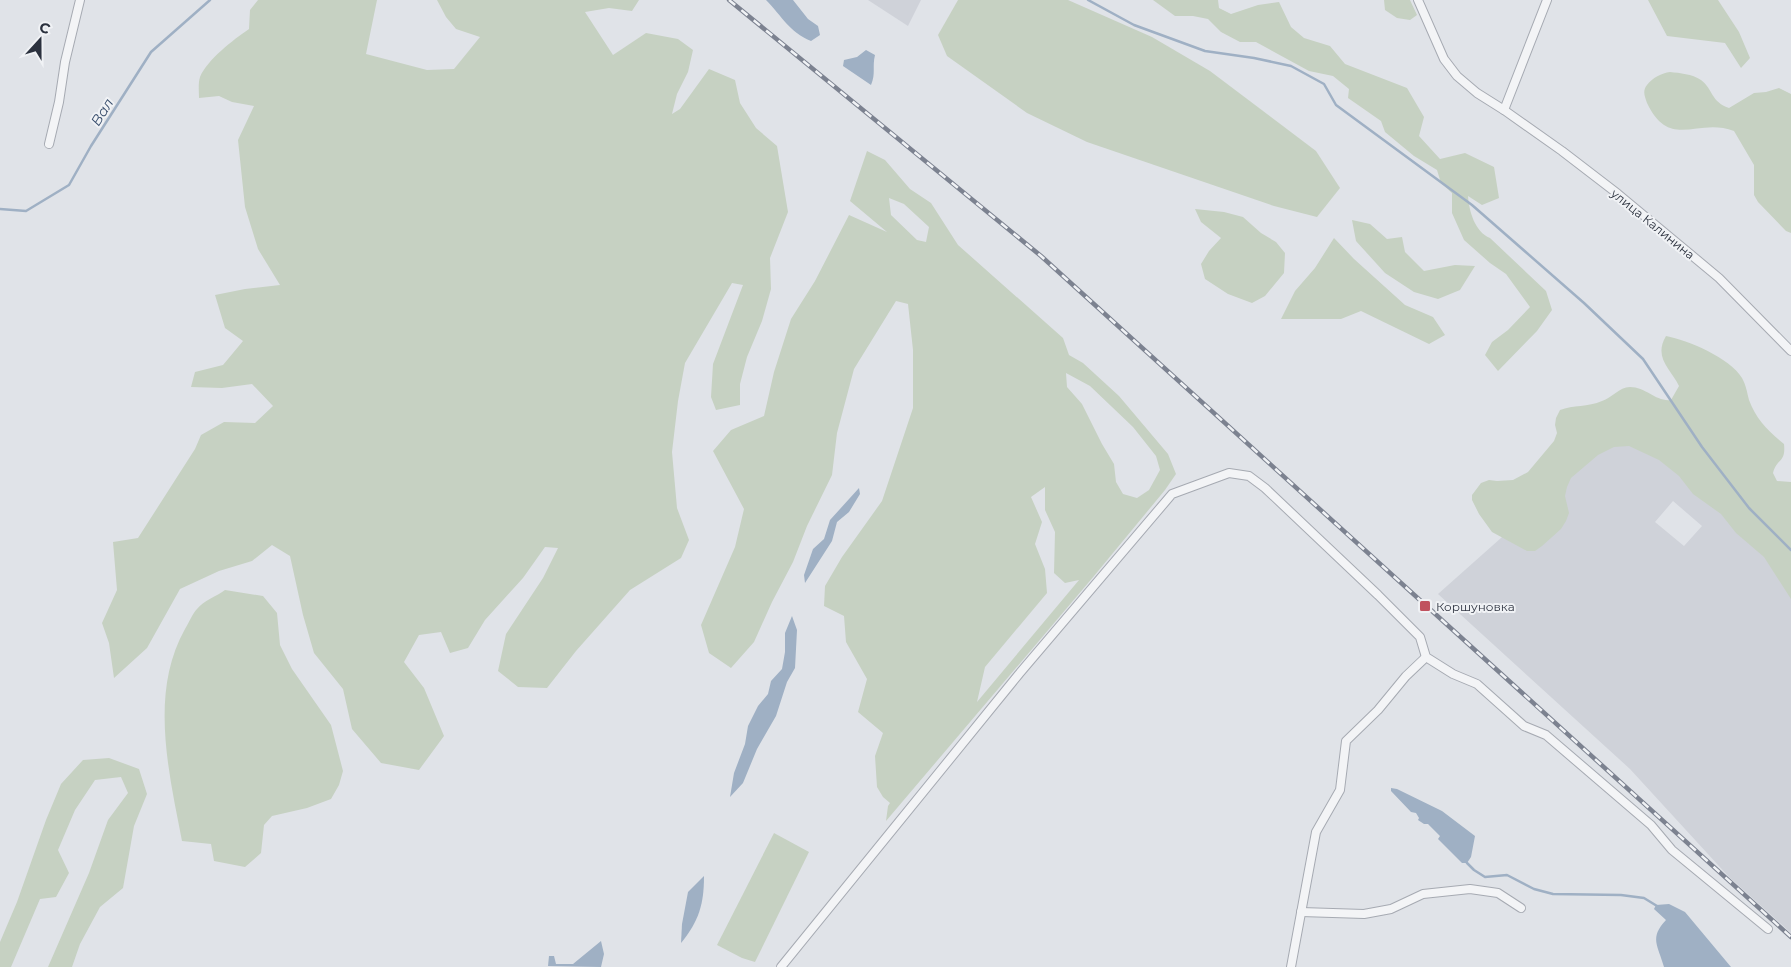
<svg xmlns="http://www.w3.org/2000/svg" width="1791" height="967" font-family="Montserrat,sans-serif">
	<rect width="100%" height="100%" fill="#e0e3e8"/>
	<g fill="#cfd2d9" fill-rule="evenodd">
		<polygon points="868,0 921,0 908,26"/>
		<path d="M 1635,419 L 1791,557 L 1791,933 L 1729,877 L 1630,769 L 1438,594 ZM 1673,501 L 1702,526 L 1684,546 L 1655,522 Z"/>
	</g>
	<g fill="#c6d1c2" fill-rule="evenodd">
		<path d="M 258,0 L 377,0 L 366,54 L 427,70 L 454,69 L 480,37 L 456,29 L 446,17 L 437,0 L 639,0 L 632,11 L 609,8 L 585,12 L 613,55 L 646,33 L 678,39 L 693,50 L 688,72 L 677,94 L 672,114 L 680,109 L 709,69 L 735,80 L 740,103 L 756,128 L 777,146 L 788,212 L 770,258 L 771,289 L 762,321 L 747,357 L 740,384 L 740,405 L 716,410 L 711,397 L 713,364 L 743,285 L 732,283 L 685,363 L 678,401 L 672,452 L 677,508 L 689,540 L 681,558 L 630,590 L 576,651 L 547,688 L 518,687 L 498,671 L 506,634 L 543,578 L 558,548 L 545,547 L 523,578 L 485,620 L 468,648 L 450,653 L 441,632 L 419,635 L 404,662 L 424,688 L 444,736 L 419,770 L 381,763 L 352,729 L 343,689 L 314,653 L 303,615 L 290,556 L 272,545 L 252,561 L 219,571 L 180,589 L 147,648 L 114,678 L 109,643 L 102,623 L 117,590 L 113,542 L 138,538 L 195,449 L 201,435 L 224,422 L 255,423 L 273,406 L 252,384 L 222,388 L 191,387 L 195,372 L 223,365 L 243,341 L 225,328 L 215,295 L 245,289 L 280,285 L 258,249 L 245,207 L 238,140 L 254,106 L 232,102 L 219,96 L 199,98 C 199,92 198,83 200,77 C 208,59 233,40 249,29 L 250,10 Z"/>
		<polygon points="958,0 1068,0 1152,37 1210,71 1316,151 1340,188 1317,217 1274,206 1087,142 1027,113 947,56 938,35"/>
		<path d="M 1153,0 L 1218,0 L 1219,8 L 1231,14 L 1258,5 L 1279,2 L 1291,27 L 1304,38 L 1330,46 L 1345,64 L 1407,88 L 1424,117 L 1419,136 L 1440,159 L 1465,153 L 1494,167 L 1499,198 L 1482,205 L 1468,196 C 1469,211 1475,232 1490,238 L 1546,291 L 1552,310 L 1537,331 L 1498,371 L 1485,355 L 1492,342 L 1508,330 L 1530,307 L 1506,274 L 1490,263 L 1464,240 L 1452,213 L 1452,193 L 1441,183 L 1437,170 L 1414,156 L 1385,132 L 1381,121 L 1348,98 L 1349,89 L 1333,76 L 1309,71 L 1256,42 L 1240,42 L 1221,32 L 1208,19 L 1193,16 L 1175,16 Z"/>
		<polygon points="1384,0 1410,0 1417,15 1410,20 1397,18 1385,10"/>
		<polygon points="1648,0 1718,0 1739,32 1750,58 1741,68 1725,43 1667,36"/>
		<path d="M 1670,72 C 1680,73 1692,74 1701,80 C 1713,89 1711,102 1729,108 L 1754,93 L 1766,92 L 1779,88 L 1791,94 L 1791,233 L 1786,231 L 1758,202 L 1754,195 L 1754,165 L 1734,131 C 1697,117 1670,151 1647,103 C 1645,97 1642,91 1647,85 C 1652,78 1662,73 1670,72 Z"/>
		<path d="M 867,151 L 885,160 L 910,189 L 931,203 L 958,245 L 1063,338 L 1069,355 L 1083,363 L 1119,396 L 1168,454 L 1176,474 L 1165,490 L 1094,576 L 886,821 L 888,806 L 890,803 L 883,797 L 877,787 L 875,756 L 883,733 L 858,712 L 867,679 L 846,642 L 844,616 L 824,606 L 825,586 L 842,557 L 882,501 L 913,408 L 913,350 L 908,304 L 896,301 L 854,369 L 837,433 L 832,475 L 807,526 L 793,562 L 772,602 L 754,642 L 731,668 L 709,653 L 701,625 L 735,547 L 744,509 L 713,451 L 731,430 L 764,416 L 774,372 L 791,319 L 815,281 L 849,215 L 887,232 L 850,201 ZM 889,198 L 904,204 L 929,227 L 926,242 L 917,240 L 891,215 ZM 1066,373 L 1090,386 L 1133,427 L 1156,456 L 1160,470 L 1149,490 L 1137,498 L 1123,494 L 1116,482 L 1114,464 L 1102,444 L 1082,404 L 1067,387 ZM 1045,487 L 1045,510 L 1055,532 L 1054,573 L 1065,583 L 1079,580 L 977,702 L 985,667 L 1047,593 L 1045,569 L 1035,544 L 1042,522 L 1031,497 Z"/>
		<polygon points="1195,209 1224,212 1243,217 1261,233 1276,242 1285,253 1284,273 1265,296 1252,303 1228,294 1205,279 1201,264 1209,251 1221,238 1201,222"/>
		<polygon points="1352,220 1370,224 1387,239 1402,237 1405,252 1424,271 1455,265 1475,266 1460,290 1438,299 1414,292 1385,273 1356,241"/>
		<polygon points="1334,238 1354,259 1405,305 1433,317 1445,335 1429,344 1361,311 1341,319 1281,319 1295,291 1315,268"/>
		<path d="M 1666,336 C 1688,340 1730,358 1742,378 C 1746,385 1747,392 1749,400 C 1756,419 1768,431 1784,444 C 1786,463 1777,458 1773,473 L 1777,481 L 1791,482 L 1791,599 L 1764,557 L 1736,533 L 1721,514 L 1693,494 L 1679,476 L 1659,460 L 1629,446 L 1614,447 L 1598,455 L 1571,478 L 1567,487 L 1565,496 L 1569,513 L 1566,521 L 1561,529 L 1542,546 L 1535,551 L 1527,551 L 1492,532 L 1479,514 L 1472,500 L 1472,495 L 1481,483 L 1489,480 L 1497,481 L 1513,480 L 1528,472 L 1554,441 L 1557,433 L 1555,425 L 1556,418 L 1560,410 C 1573,405 1588,407 1602,401 C 1612,398 1619,387 1630,387 C 1646,387 1656,402 1671,400 L 1679,386 C 1671,369 1653,358 1666,336 Z"/>
		<path d="M 225,590 L 263,596 L 277,613 L 280,645 L 292,669 L 331,725 L 343,771 L 339,785 L 331,799 L 307,808 L 272,816 L 264,825 L 261,853 L 245,867 L 214,861 L 211,844 L 182,841 C 169,773 149,693 185,629 C 189,623 192,614 197,609 C 203,601 217,596 225,590 Z"/>
		<polygon points="109,758 139,769 147,794 134,826 123,888 100,907 80,944 72,967 48,967 89,873 108,820 128,793 121,777 95,780 75,810 58,850 69,873 56,897 40,899 11,967 0,967 0,942 17,902 46,820 61,784 83,760"/>
		<polygon points="774,833 809,852 755,962 742,958 717,945"/>
	</g>
	<g fill="#9fb0c4">
		<path d="M 766,0 L 793,0 L 808,19 L 818,26 L 820,35 L 811,41 C 789,32 782,16 766,0 Z"/>
		<path d="M 866,50 L 875,55 C 872,67 876,73 871,85 L 843,66 L 844,60 L 857,57 Z"/>
		<polygon points="859,488 860,494 849,512 837,522 832,541 805,583 804,575 813,549 824,539 830,520"/>
		<polygon points="792,616 797,630 795,668 787,682 776,716 757,749 743,783 730,797 734,773 745,744 748,726 758,706 768,694 771,681 782,669 785,652 785,633"/>
		<polygon points="1391,788 1397,789 1442,811 1475,836 1471,857 1467,863 1462,863 1438,839 1440,836 1428,824 1424,824 1418,820 1419,818 1416,813 1411,812 1391,791"/>
		<path d="M 704,876 C 704,904 699,921 681,943 L 682,924 L 688,892 Z"/>
		<path d="M 1669,904 L 1685,912 L 1731,967 L 1664,967 C 1658,945 1649,938 1666,920 L 1654,909 L 1656,905 Z"/>
		<polygon points="601,941 604,954 601,967 548,966 549,956 554,956 556,964 573,964"/>
	</g>
	<g fill="none" stroke-linecap="round" stroke-linejoin="round">
		<g stroke="#9fb0c4" stroke-width="2.5">
			<polyline points="1088,0 1134,25 1205,51 1254,58 1291,66 1324,84 1336,105 1472,205 1584,303 1643,359 1702,447 1749,508 1791,550"/>
			<polyline points="0,209 26,211 69,185 91,146 151,52 210,0"/>
			<polyline points="1467,863 1474,870 1485,877 1507,875 1534,889 1553,894 1621,895 1644,898 1657,906"/>
		</g>
		<defs>
			<g id="minor">
				<polyline points="1418,0 1444,59 1457,76 1477,93 1504,110 1562,151 1618,194 1719,278 1791,351"/>
				<polyline points="1504,110 1547,0"/>
				<polyline points="49,144 59,102 65,62 80,0"/>
				<polyline points="1301,912 1364,914 1391,909 1423,894 1470,889 1498,893 1521,908"/>
				<polyline points="781,967 1019,674 1172,494 1229,473 1249,476 1265,488 1378,595 1420,637 1426,657 1453,674 1477,684 1524,726 1546,735 1651,825 1672,850 1768,929"/>
				<polyline points="1291,967 1316,832 1340,790 1346,741 1378,710 1406,676 1426,657"/>
			</g>
		</defs>
		<use href="#minor" stroke="#a6aab2" stroke-width="10"/>
		<use href="#minor" stroke="#f3f4f6" stroke-width="8"/>
		<defs>
			<polyline id="rail" points="729,0 1041,256 1791,937"/>
		</defs>
		<use href="#rail" stroke="#7c8290" stroke-width="4.5"/>
		<use href="#rail" stroke="#f0f2f5" stroke-width="2.5" stroke-dasharray="8" stroke-linecap="butt"/>
	</g>
	<rect fill="#c0525f" stroke="#f0f2f5" stroke-width="2" x="1419" y="600" width="12" height="12" rx="2.5"/>
	<g text-anchor="middle" dominant-baseline="central" stroke-width="4" stroke-linejoin="round" paint-order="stroke">
		<g font-size="12" fill="#2b313e" stroke="#f0f2f5">
			<text transform="translate(1653 224) rotate(39)">улица Калинина</text>
		</g>
		<g font-size="12" fill="#2b313e" stroke="#f0f2f5" text-anchor="start">
			<text x="1436" y="606">Коршуновка</text>
		</g>
		<g font-size="14" font-style="italic" fill="#394e6d" stroke="#f0f2f5">
			<text transform="translate(102 112) rotate(-58)">Вал</text>
		</g>
	</g>
	<g transform="translate(40 40) rotate(21)" stroke="#f0f2f5" stroke-width="4" paint-order="stroke">
	<path d="M0-4L9 19L0 12L-9 19Z" fill="#2b313e"/>
	<text y="-8" font-size="14" font-weight="bold" text-anchor="middle" fill="#2b313e">С</text>
	</g>
</svg>
